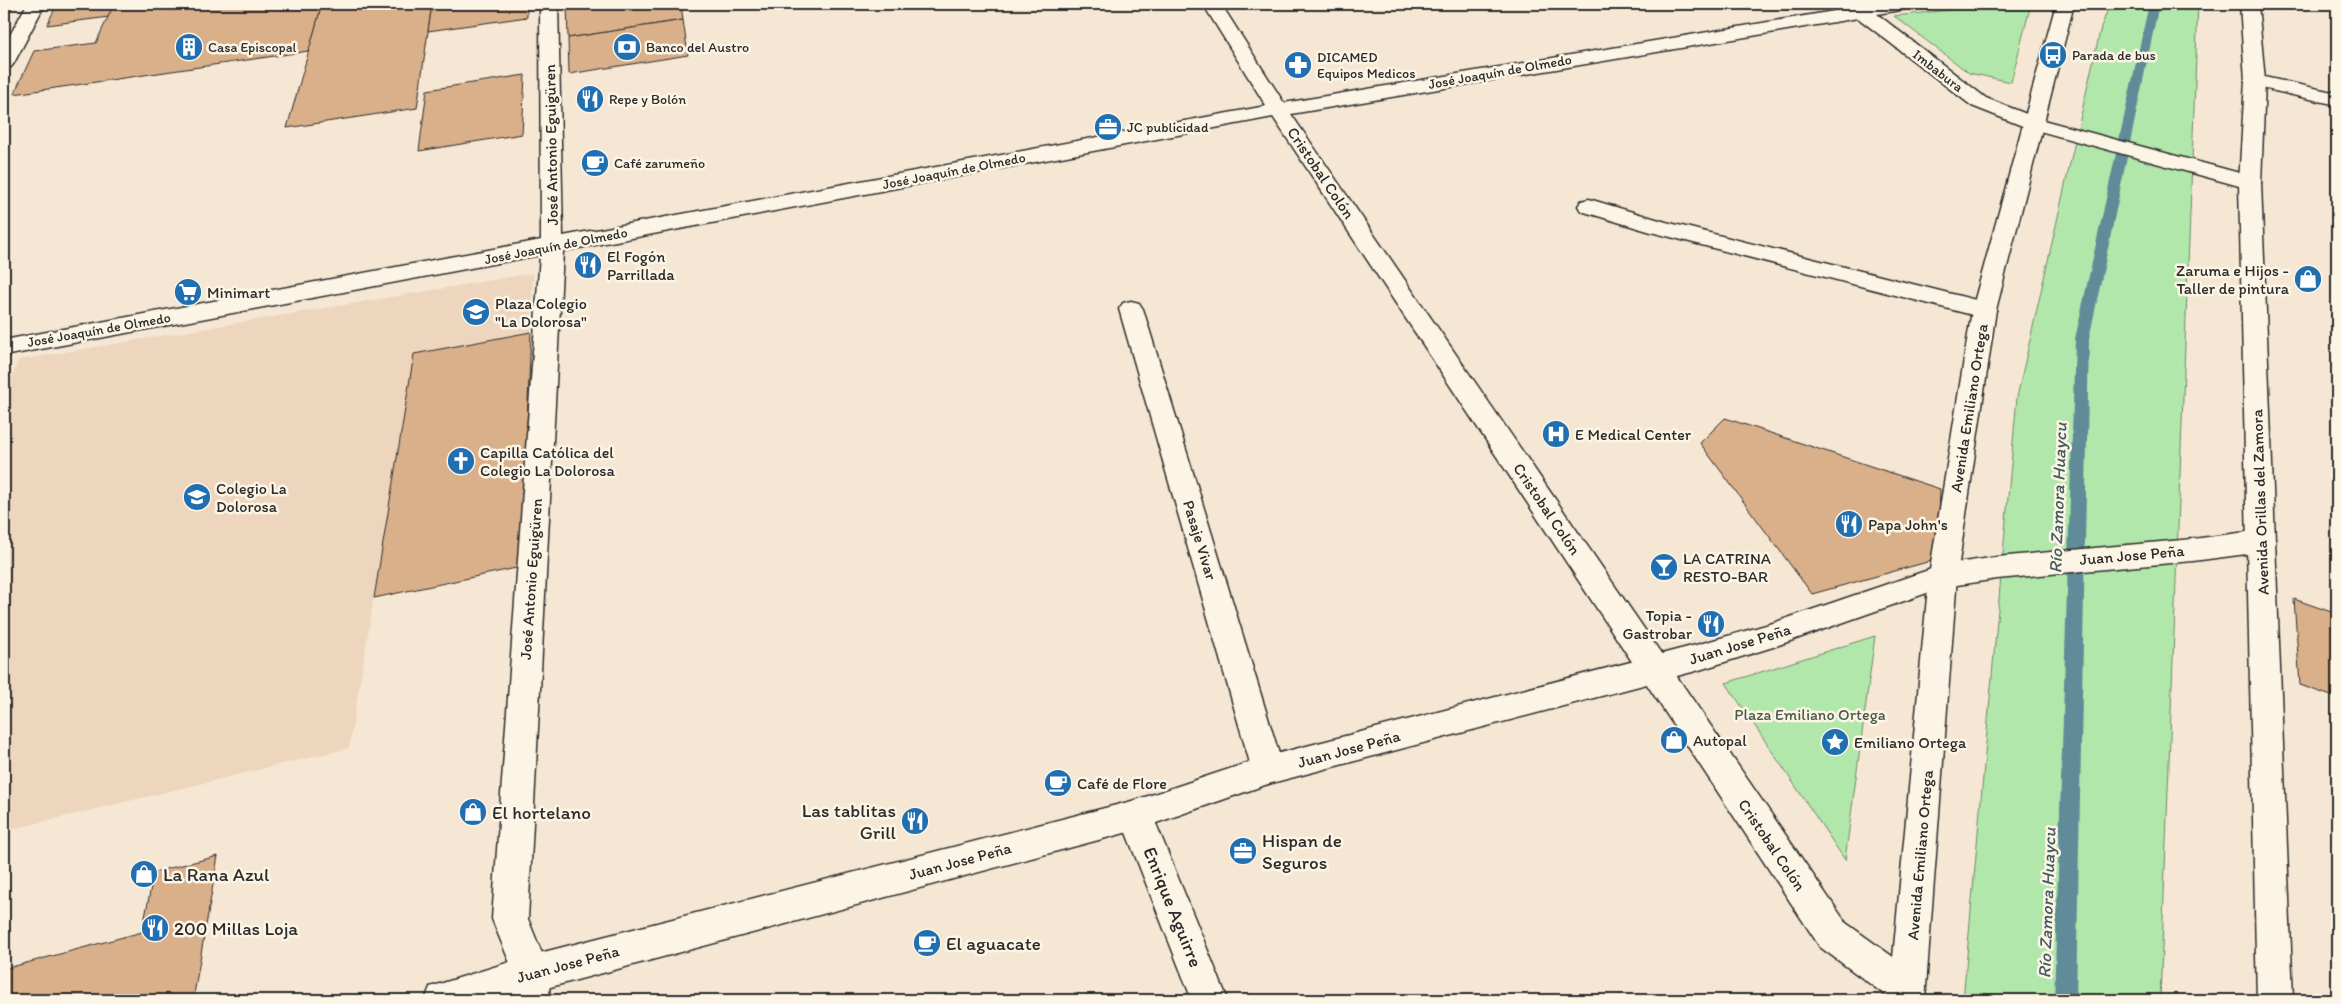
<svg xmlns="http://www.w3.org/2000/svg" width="2341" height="1004" font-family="Itim,sans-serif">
	<rect width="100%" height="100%" fill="#f5e7d3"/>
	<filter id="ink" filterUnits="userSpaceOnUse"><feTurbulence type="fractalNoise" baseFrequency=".02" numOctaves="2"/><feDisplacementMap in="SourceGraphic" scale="10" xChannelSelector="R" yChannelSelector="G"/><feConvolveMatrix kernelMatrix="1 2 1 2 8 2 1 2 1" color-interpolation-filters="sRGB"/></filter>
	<g filter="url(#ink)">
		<polygon fill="#edd6bd" points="533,273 531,332 414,355 349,748 4,831 4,395 19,360"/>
		<g fill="#b1e7aa" stroke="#6e896a">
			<polygon points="2005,4 2031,4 2011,82 1969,73 1894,16"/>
			<polygon points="2110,4 2198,4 2160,1000 1963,1000 2017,397 2101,27"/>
			<polygon points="1875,636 1845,860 1726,683"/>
		</g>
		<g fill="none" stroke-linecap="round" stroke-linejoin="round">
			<polygon fill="#5f8c98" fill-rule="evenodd" points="2149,4 2159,4 2089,339 2076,1000 2054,1000 2075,339"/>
		</g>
		<g fill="#dab08b" stroke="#2b2b2b">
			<polygon points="4,4 14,4 4,22"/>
			<polygon points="57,4 114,4 109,17 47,25"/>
			<polygon points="114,4 322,4 309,51 14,94 34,51 96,43"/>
			<polygon points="322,4 432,4 417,108 287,128"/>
			<polygon points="432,4 527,4 527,17 428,31"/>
			<polygon points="567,4 681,4 683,20 568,38"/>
			<polygon points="683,20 688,55 569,74 568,38"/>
			<polygon points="525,75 522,134 419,151 427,90"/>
			<polygon points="531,332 521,567 374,598 414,354"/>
			<polygon points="1725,418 1940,489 1938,559 1812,594 1700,443"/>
			<polygon points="2294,599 2337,614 2337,698 2300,685"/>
			<polygon points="218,856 193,1000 4,1000 4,969 142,932 154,872"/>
		</g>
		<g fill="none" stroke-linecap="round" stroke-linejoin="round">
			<defs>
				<g id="street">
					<polygon points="27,4 45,4 14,63 11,67 4,69 4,46"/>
					<polygon points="540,4 558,4 563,236 1266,106 1203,4 1221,4 1284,103 1846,9 1845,4 1915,4 1912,8 1877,14 1986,98 2039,119 2042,123 2039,127 2032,129 2025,127 1972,106 1858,18 1291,114 1846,923 1921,977 1926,990 1922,1000 1892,1000 1820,947 1273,117 563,251 528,919 550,973 549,1000 513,1000 514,973 492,919 540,255 4,356 4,340 541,240"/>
					<polygon points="2255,75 2337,93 2337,105 2248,85 2245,81 2248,77"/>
					<polygon points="1589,199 1666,222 1984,302 1992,304 1996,310 1992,316 1984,318 1651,232 1581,211 1578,206 1581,201"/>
					<polygon points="1131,301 1139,303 1143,309 1284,770 1279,780 1268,784 1257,780 1252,770 1119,309 1123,303"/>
					<polygon points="1136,800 1148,804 1228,1000 1192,1000 1119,815 1124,804"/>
				</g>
				<g id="secondary">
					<polygon points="2032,117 2258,178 2261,183 2258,188 2250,189 2025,127 2022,123 2025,119"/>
					<polygon points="2262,530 2272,533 2276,541 2272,549 2262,552 2193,561 1997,579 1944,587 1773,647 1696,671 1268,784 1136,830 502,1000 425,1000 430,987 532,955 1136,800 1268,756 1696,645 1773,623 1943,565 1997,557 2193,539"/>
				</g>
				<g id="primary">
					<polygon points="2056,4 2074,4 1996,310 1957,576 1925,1000 1889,1000 1929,576 1972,310"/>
					<polygon points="2240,4 2258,4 2265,81 2261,183 2293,1000 2257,1000 2239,183 2245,81"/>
				</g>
			</defs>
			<use href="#street" stroke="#2b2b2b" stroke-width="3"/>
			<use href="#secondary" stroke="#2b2b2b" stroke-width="3"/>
			<use href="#primary" stroke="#2b2b2b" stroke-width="3"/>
			<use href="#street" fill="#fcf5e5" fill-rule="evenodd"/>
			<use href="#secondary" fill="#fcf5e5" fill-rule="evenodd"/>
			<use href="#primary" fill="#fcf5e5" fill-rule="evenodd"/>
		</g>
	</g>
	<defs>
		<symbol id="building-disc" viewBox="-11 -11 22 22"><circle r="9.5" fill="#1f6fb2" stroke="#fcf5e5"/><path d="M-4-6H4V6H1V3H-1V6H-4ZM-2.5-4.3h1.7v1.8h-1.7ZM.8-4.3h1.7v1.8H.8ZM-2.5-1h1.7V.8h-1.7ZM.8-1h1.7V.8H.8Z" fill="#fff"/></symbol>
		<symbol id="bank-disc" viewBox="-11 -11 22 22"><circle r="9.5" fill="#1f6fb2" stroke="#fcf5e5"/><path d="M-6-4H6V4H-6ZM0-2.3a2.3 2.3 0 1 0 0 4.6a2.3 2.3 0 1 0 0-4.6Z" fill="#fff"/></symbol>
		<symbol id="bus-disc" viewBox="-11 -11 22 22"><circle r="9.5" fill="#1f6fb2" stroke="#fcf5e5"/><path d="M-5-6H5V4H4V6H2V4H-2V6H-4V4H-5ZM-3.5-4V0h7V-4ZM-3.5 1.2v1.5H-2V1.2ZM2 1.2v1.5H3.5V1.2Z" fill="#fff"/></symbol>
		<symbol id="pharmacy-disc" viewBox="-11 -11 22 22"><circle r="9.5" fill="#1f6fb2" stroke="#fcf5e5"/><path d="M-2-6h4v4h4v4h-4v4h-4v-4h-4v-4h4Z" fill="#fff"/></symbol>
		<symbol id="restaurant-disc" viewBox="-11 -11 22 22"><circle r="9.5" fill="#1f6fb2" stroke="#fcf5e5"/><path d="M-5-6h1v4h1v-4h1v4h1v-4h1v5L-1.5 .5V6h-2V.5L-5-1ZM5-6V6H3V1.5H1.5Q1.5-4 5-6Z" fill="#fff"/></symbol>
		<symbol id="office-disc" viewBox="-11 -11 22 22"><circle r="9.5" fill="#1f6fb2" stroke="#fcf5e5"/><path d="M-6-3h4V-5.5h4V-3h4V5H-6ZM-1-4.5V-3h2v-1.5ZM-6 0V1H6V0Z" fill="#fff"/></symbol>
		<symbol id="cafe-disc" viewBox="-11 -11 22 22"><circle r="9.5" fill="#1f6fb2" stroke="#fcf5e5"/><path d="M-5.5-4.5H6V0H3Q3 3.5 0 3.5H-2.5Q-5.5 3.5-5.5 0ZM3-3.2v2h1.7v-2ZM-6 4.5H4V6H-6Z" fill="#fff"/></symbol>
		<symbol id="shop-disc" viewBox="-11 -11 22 22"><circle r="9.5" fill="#1f6fb2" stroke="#fcf5e5"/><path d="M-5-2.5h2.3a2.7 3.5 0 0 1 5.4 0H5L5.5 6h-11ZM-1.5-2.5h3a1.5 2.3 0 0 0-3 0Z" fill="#fff"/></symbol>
		<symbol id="supermarket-disc" viewBox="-11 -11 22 22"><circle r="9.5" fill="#1f6fb2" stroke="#fcf5e5"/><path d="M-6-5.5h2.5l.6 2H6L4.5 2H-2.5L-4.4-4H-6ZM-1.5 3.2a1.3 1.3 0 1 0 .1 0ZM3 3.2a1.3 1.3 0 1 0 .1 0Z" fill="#fff"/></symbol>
		<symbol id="university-disc" viewBox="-11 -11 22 22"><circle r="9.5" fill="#1f6fb2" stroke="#fcf5e5"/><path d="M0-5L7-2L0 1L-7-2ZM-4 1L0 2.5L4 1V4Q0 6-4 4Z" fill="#fff"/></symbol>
		<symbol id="hospital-disc" viewBox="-11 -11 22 22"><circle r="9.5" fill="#1f6fb2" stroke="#fcf5e5"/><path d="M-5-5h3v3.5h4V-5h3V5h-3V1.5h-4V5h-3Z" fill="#fff"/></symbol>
		<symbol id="church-disc" viewBox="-11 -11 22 22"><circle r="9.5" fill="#1f6fb2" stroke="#fcf5e5"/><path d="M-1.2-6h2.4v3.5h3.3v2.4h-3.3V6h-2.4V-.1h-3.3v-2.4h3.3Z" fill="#fff"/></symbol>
		<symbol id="bar-disc" viewBox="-11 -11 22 22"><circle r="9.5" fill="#1f6fb2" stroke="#fcf5e5"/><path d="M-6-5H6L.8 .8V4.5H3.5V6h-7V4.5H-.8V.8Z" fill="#fff"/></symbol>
		<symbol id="sight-disc" viewBox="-11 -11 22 22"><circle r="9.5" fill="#1f6fb2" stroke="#fcf5e5"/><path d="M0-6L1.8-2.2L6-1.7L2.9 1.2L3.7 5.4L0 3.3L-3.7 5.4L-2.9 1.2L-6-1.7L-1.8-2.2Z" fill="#fff"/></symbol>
	</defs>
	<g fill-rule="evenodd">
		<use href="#building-disc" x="173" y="31" width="32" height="32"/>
		<use href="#bank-disc" x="611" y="31" width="32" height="32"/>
		<use href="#bus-disc" x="2037" y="39" width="32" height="32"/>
		<use href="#pharmacy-disc" x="1282" y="49" width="32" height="32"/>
		<use href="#restaurant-disc" x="574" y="83" width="32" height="32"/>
		<use href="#office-disc" x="1092" y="111" width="32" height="32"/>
		<use href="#cafe-disc" x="579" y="147" width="32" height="32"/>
		<use href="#restaurant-disc" x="572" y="249" width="32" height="32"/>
		<use href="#shop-disc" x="2292" y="263" width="32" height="32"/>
		<use href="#supermarket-disc" x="172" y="276" width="32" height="32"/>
		<use href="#university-disc" x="460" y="296" width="32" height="32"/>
		<use href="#hospital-disc" x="1540" y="418" width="32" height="32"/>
		<use href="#church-disc" x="445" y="445" width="32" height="32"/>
		<use href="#university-disc" x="181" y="481" width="32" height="32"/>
		<use href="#restaurant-disc" x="1833" y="508" width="32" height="32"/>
		<use href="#bar-disc" x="1648" y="551" width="32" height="32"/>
		<use href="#restaurant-disc" x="1695" y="608" width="32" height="32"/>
		<use href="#shop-disc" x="1658" y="724" width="32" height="32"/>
		<use href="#sight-disc" x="1819" y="726" width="32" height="32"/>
		<use href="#cafe-disc" x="1042" y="767" width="32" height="32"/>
		<use href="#shop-disc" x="457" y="796" width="32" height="32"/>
		<use href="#restaurant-disc" x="899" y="805" width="32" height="32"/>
		<use href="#office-disc" x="1227" y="835" width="32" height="32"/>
		<use href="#shop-disc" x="128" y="858" width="32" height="32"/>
		<use href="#restaurant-disc" x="139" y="912" width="32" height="32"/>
		<use href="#cafe-disc" x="911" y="927" width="32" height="32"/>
	</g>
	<g text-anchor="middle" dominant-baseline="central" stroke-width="5" stroke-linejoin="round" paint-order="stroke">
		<g font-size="14" fill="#2b2b2b" stroke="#fcf5e5" text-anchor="start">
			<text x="208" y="47">Casa Episcopal</text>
			<text x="646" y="47">Banco del Austro</text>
			<text x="2072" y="55">Parada de bus</text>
			<text x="1317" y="57">DICAMED<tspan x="1317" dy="16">Equipos Medicos</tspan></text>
			<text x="609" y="99">Repe y Bolón</text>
			<text x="1127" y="127">JC publicidad</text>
			<text x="614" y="163">Café zarumeño</text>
		</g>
		<g font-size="14" fill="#2b2b2b" stroke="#fcf5e5">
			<text transform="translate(1938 71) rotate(38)">Imbabura</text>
			<text transform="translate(1500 72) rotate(-10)">José Joaquín de Olmedo</text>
			<text transform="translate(954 171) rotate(-11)">José Joaquín de Olmedo</text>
			<text transform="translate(556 246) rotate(-11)">José Joaquín de Olmedo</text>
			<text transform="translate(99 330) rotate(-10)">José Joaquín de Olmedo</text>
		</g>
		<g font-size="16" fill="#2b2b2b" stroke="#fcf5e5">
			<text transform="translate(551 145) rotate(-91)">José Antonio Eguigüren</text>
			<text transform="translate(1321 173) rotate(56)">Cristobal Colón</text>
			<text transform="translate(1969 408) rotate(-81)">Avenida Emiliano Ortega</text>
			<text transform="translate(2260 502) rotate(-92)">Avenida Orillas del Zamora</text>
			<text transform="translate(1547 509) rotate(56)">Cristobal Colón</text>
			<text transform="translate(1200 540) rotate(73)">Pasaje Vivar</text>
			<text transform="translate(2132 555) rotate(-5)">Juan Jose Peña</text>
			<text transform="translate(531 579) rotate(-86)">José Antonio Eguigüren</text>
			<text transform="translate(1740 644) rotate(-17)">Juan Jose Peña</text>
			<text transform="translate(1349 749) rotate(-15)">Juan Jose Peña</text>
			<text transform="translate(1772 845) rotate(56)">Cristobal Colón</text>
			<text transform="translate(1920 855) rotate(-85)">Avenida Emiliano Ortega</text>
			<text transform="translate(960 861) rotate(-15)">Juan Jose Peña</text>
			<text transform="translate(568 964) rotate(-15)">Juan Jose Peña</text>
		</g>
		<g font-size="16" fill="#2b2b2b" stroke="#fcf5e5" text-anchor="start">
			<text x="607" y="256">El Fogón<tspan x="607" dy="18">Parrillada</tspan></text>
			<text x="2289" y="270" text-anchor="end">Zaruma e Hijos -<tspan x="2289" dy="18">Taller de pintura</tspan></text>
			<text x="207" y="292">Minimart</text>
			<text x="495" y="303">Plaza Colegio<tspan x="495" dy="18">"La Dolorosa"</tspan></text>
			<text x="1575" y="434">E Medical Center</text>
			<text x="480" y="452">Capilla Católica del<tspan x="480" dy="18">Colegio La Dolorosa</tspan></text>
			<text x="216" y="488">Colegio La<tspan x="216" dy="18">Dolorosa</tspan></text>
			<text x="1868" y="524">Papa John's</text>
			<text x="1683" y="558">LA CATRINA<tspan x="1683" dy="18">RESTO-BAR</tspan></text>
			<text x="1692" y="615" text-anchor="end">Topia -<tspan x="1692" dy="18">Gastrobar</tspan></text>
			<text x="1693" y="740">Autopal</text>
			<text x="1854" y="742">Emiliano Ortega</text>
			<text x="1077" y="783">Café de Flore</text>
		</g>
		<g font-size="16" fill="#4c5a4b" stroke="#fcf5e5">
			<text x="1810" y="714">Plaza Emiliano Ortega</text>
		</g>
		<g font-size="18" font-style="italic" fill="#455b62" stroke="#fcf5e5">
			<text transform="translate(2058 498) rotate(-88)">Río Zamora Huaycu</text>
			<text transform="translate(2047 903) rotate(-88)">Río Zamora Huaycu</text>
		</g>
		<g font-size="19" fill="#2b2b2b" stroke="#fcf5e5" text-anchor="start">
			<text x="896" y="810" text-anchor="end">Las tablitas<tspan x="896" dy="22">Grill</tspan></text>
			<text x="492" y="812">El hortelano</text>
			<text x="1262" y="840">Hispan de<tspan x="1262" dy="22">Seguros</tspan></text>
			<text x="163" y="874">La Rana Azul</text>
			<text x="174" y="928">200 Millas Loja</text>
			<text x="946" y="943">El aguacate</text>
		</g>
		<g font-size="19" fill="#2b2b2b" stroke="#fcf5e5">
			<text transform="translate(1173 907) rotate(68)">Enrique Aguirre</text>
		</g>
	</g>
	<rect width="2341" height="1004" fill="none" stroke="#fcf5e5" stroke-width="20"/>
	<rect x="10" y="10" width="2321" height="984" fill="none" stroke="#2b2b2b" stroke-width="2" filter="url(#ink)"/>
</svg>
